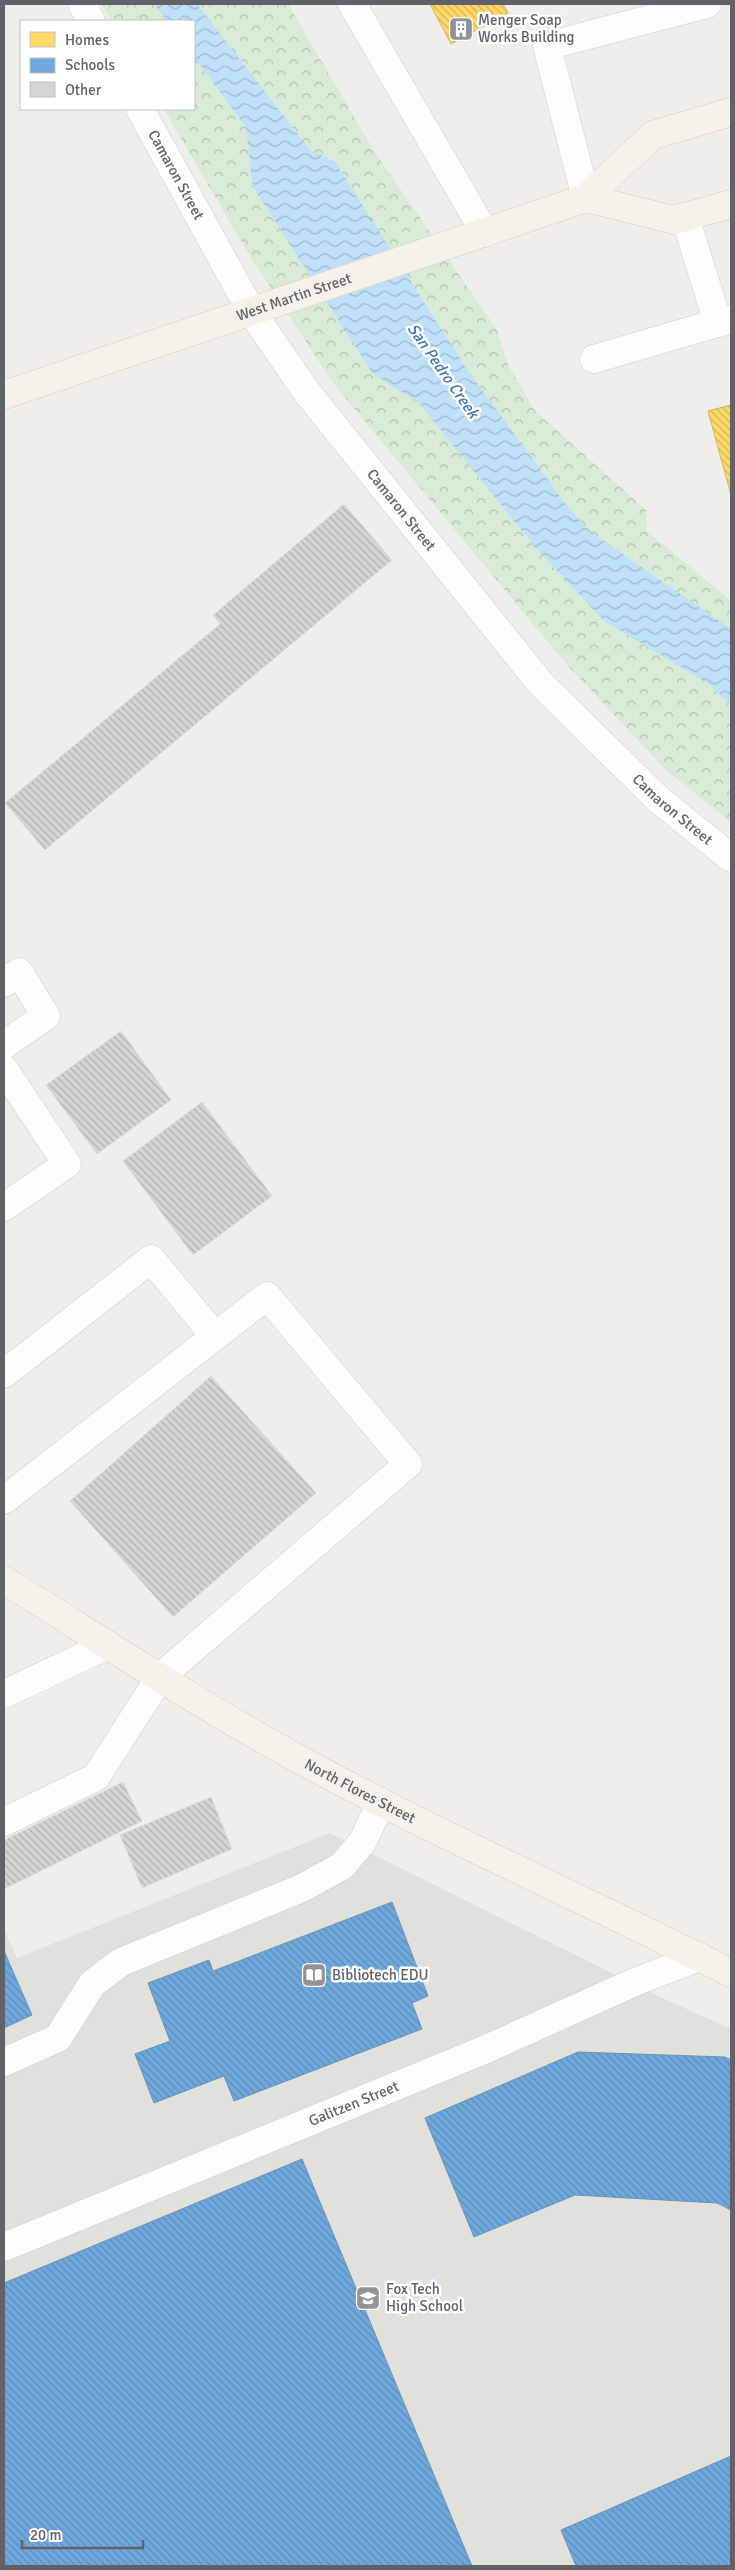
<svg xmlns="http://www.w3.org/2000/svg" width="735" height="2570" font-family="Signika,sans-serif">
	<defs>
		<pattern id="park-crowns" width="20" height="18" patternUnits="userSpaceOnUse" patternTransform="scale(1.25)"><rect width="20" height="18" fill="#d8ebd6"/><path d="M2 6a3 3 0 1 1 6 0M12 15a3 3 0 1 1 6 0" fill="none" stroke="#b2c2b1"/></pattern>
		<pattern id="water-waves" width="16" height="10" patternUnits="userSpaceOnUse" patternTransform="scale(1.25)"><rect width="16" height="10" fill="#bfe0f9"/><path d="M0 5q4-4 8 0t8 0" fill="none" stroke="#9eb9cd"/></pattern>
		<pattern id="homes-back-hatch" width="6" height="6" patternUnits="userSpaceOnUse" patternTransform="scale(1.25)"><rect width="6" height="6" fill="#ffd966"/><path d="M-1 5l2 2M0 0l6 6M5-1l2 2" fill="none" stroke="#d2b458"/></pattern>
		<pattern id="schools-back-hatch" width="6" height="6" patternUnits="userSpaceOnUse" patternTransform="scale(1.25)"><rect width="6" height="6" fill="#6fa8dc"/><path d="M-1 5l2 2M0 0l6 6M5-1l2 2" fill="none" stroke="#5e8cb6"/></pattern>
		<pattern id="building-back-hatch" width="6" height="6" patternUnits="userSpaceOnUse" patternTransform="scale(1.25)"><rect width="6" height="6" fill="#d6d5d3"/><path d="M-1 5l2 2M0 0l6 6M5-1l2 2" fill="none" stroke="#b1b0af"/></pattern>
	</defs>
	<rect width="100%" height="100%" fill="#efeeea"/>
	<polygon fill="#e2e0da" points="330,1833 658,1996 731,2029 731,2566 4,2566 4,1929 17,1958"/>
	<polygon fill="url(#park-crowns)" points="102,4 288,4 374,151 497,330 508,365 535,411 646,510 647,531 731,601 731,822 667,771 568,666 333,383 251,258 164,109 194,109 194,21 112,21"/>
	<polygon fill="url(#water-waves)" points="154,4 197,4 310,150 335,162 466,368 568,507 591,532 731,629 731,704 707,683 604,621 535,547 419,403 373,374 253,187 246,127 194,57 194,21 167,21"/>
	<g fill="url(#homes-back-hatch)" stroke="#cfb667">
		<polygon points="430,4 503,4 508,13 451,44"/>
		<polygon points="731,405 731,495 708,411"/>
	</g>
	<g fill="url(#schools-back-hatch)" stroke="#6a93b9">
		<polygon points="392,1902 428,1996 412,2003 422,2029 234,2101 224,2076 154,2103 135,2054 170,2041 148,1983 209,1960 213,1971"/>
		<polygon points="4,1951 32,2015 4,2028"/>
		<polygon points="578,2052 725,2057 731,2060 731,2210 717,2203 575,2195 474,2237 425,2118"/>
		<polygon points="302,2159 472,2566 4,2566 4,2283"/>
		<polygon points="731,2456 731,2566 576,2566 561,2530"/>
	</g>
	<g fill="url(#building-back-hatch)" stroke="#deddd9">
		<polygon points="344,504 392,560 45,850 5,803 220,624 213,615"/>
		<polygon points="121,1031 171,1100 97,1154 46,1085"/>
		<polygon points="202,1102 272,1196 193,1255 123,1161"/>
		<polygon points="211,1376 316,1493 173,1617 70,1501"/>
		<polygon points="123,1782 142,1821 4,1889 4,1840"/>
		<polygon points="211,1797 232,1849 142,1888 120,1835"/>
	</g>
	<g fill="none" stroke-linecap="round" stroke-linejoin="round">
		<defs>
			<g id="minor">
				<polyline points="82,4 91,21"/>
				<polyline points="352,4 485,233"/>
				<path id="s1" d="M 140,109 L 251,311 L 306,391 L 541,684 L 658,799 L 731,858"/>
				<polyline points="586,198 547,46 707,4"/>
				<polyline points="685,217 718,323"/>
				<polyline points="594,359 731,319"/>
				<polyline points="4,983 19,972 46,1016 4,1045"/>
				<polyline points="4,1069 67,1164 4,1207"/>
				<polyline points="4,1374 151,1259 215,1336"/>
				<polyline points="4,1500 267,1296 408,1464 160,1677 96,1777 4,1822"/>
				<polyline points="4,1694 108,1645"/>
				<polyline points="4,2062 58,2038 92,1984 121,1962 302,1888 342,1866 363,1841 381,1802"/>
				<path id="s2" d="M 4,2247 L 484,2050 L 637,1981 L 700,1957"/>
			</g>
			<g id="major">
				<polyline points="586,198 674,220 731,204"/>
				<path id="s3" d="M 4,395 L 586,198 L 653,135 L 731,112"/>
				<path id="s4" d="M 4,1580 C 104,1642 202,1707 306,1763 C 445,1838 590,1902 731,1973"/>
			</g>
		</defs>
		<use href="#minor" stroke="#cbcccc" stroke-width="29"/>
		<use href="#major" stroke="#d7ceb8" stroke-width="29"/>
		<use href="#minor" stroke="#fdfcfc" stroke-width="28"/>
		<use href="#major" stroke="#f4f2e9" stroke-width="28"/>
	</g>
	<defs>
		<symbol id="building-square" viewBox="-11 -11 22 22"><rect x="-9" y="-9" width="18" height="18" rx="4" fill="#919496" stroke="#fff"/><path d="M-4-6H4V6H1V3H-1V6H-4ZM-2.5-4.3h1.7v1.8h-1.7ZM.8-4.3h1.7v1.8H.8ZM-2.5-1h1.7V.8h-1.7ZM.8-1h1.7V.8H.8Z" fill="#fff"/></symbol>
		<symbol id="library-square" viewBox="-11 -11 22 22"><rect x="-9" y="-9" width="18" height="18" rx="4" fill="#919496" stroke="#fff"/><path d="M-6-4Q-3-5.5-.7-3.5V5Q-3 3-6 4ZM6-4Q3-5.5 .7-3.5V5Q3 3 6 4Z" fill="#fff"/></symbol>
		<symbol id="school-square" viewBox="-11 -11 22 22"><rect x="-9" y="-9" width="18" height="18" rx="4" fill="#919496" stroke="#fff"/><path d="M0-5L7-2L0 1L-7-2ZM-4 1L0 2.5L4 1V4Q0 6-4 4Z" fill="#fff"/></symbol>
	</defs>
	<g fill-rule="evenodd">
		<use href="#building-square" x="447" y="15" width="28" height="28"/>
		<use href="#library-square" x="300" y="1961" width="28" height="28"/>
		<use href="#school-square" x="354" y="2284" width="28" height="28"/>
	</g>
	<g text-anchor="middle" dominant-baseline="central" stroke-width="5" stroke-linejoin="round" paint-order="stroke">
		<g font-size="15" fill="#5f6368" stroke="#fff" text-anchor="start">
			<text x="478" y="20">Menger Soap<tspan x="478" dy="17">Works Building</tspan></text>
			<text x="332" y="1975">Bibliotech EDU</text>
			<text x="386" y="2289">Fox Tech<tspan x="386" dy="17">High School</tspan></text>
		</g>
		<g font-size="15" fill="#5f6368" stroke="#fff">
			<text stroke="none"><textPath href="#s1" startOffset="75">Camaron Street</textPath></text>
			<text stroke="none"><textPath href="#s3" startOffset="306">West Martin Street</textPath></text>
			<text stroke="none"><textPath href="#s1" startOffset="480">Camaron Street</textPath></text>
			<text stroke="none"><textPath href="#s1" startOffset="885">Camaron Street</textPath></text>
			<text stroke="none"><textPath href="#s4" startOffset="414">North Flores Street</textPath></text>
			<text stroke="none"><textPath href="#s2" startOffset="378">Galitzen Street</textPath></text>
		</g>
		<g font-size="16" font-style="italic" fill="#4174aa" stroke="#fff">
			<text transform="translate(443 371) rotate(55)">San Pedro Creek</text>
		</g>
	</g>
	<rect width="735" height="2570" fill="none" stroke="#5f6368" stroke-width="10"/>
	<rect x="20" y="20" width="175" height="90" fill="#ffffff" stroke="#bfc1c3"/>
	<rect x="30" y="32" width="25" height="15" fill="#ffd966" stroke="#bfc1c3"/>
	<text x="65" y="45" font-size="15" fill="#5f6368">Homes</text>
	<rect x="30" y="58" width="25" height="15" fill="#6fa8dc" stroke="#bfc1c3"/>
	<text x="65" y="70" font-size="15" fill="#5f6368">Schools</text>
	<rect x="30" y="82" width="25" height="15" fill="#d6d5d3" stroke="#bfc1c3"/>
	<text x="65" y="95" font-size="15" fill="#5f6368">Other</text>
	<path d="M22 2540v8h121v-8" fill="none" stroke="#5f6368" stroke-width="2.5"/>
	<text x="30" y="2540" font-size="15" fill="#5f6368" stroke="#ffffff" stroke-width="4" paint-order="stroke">20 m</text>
</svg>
